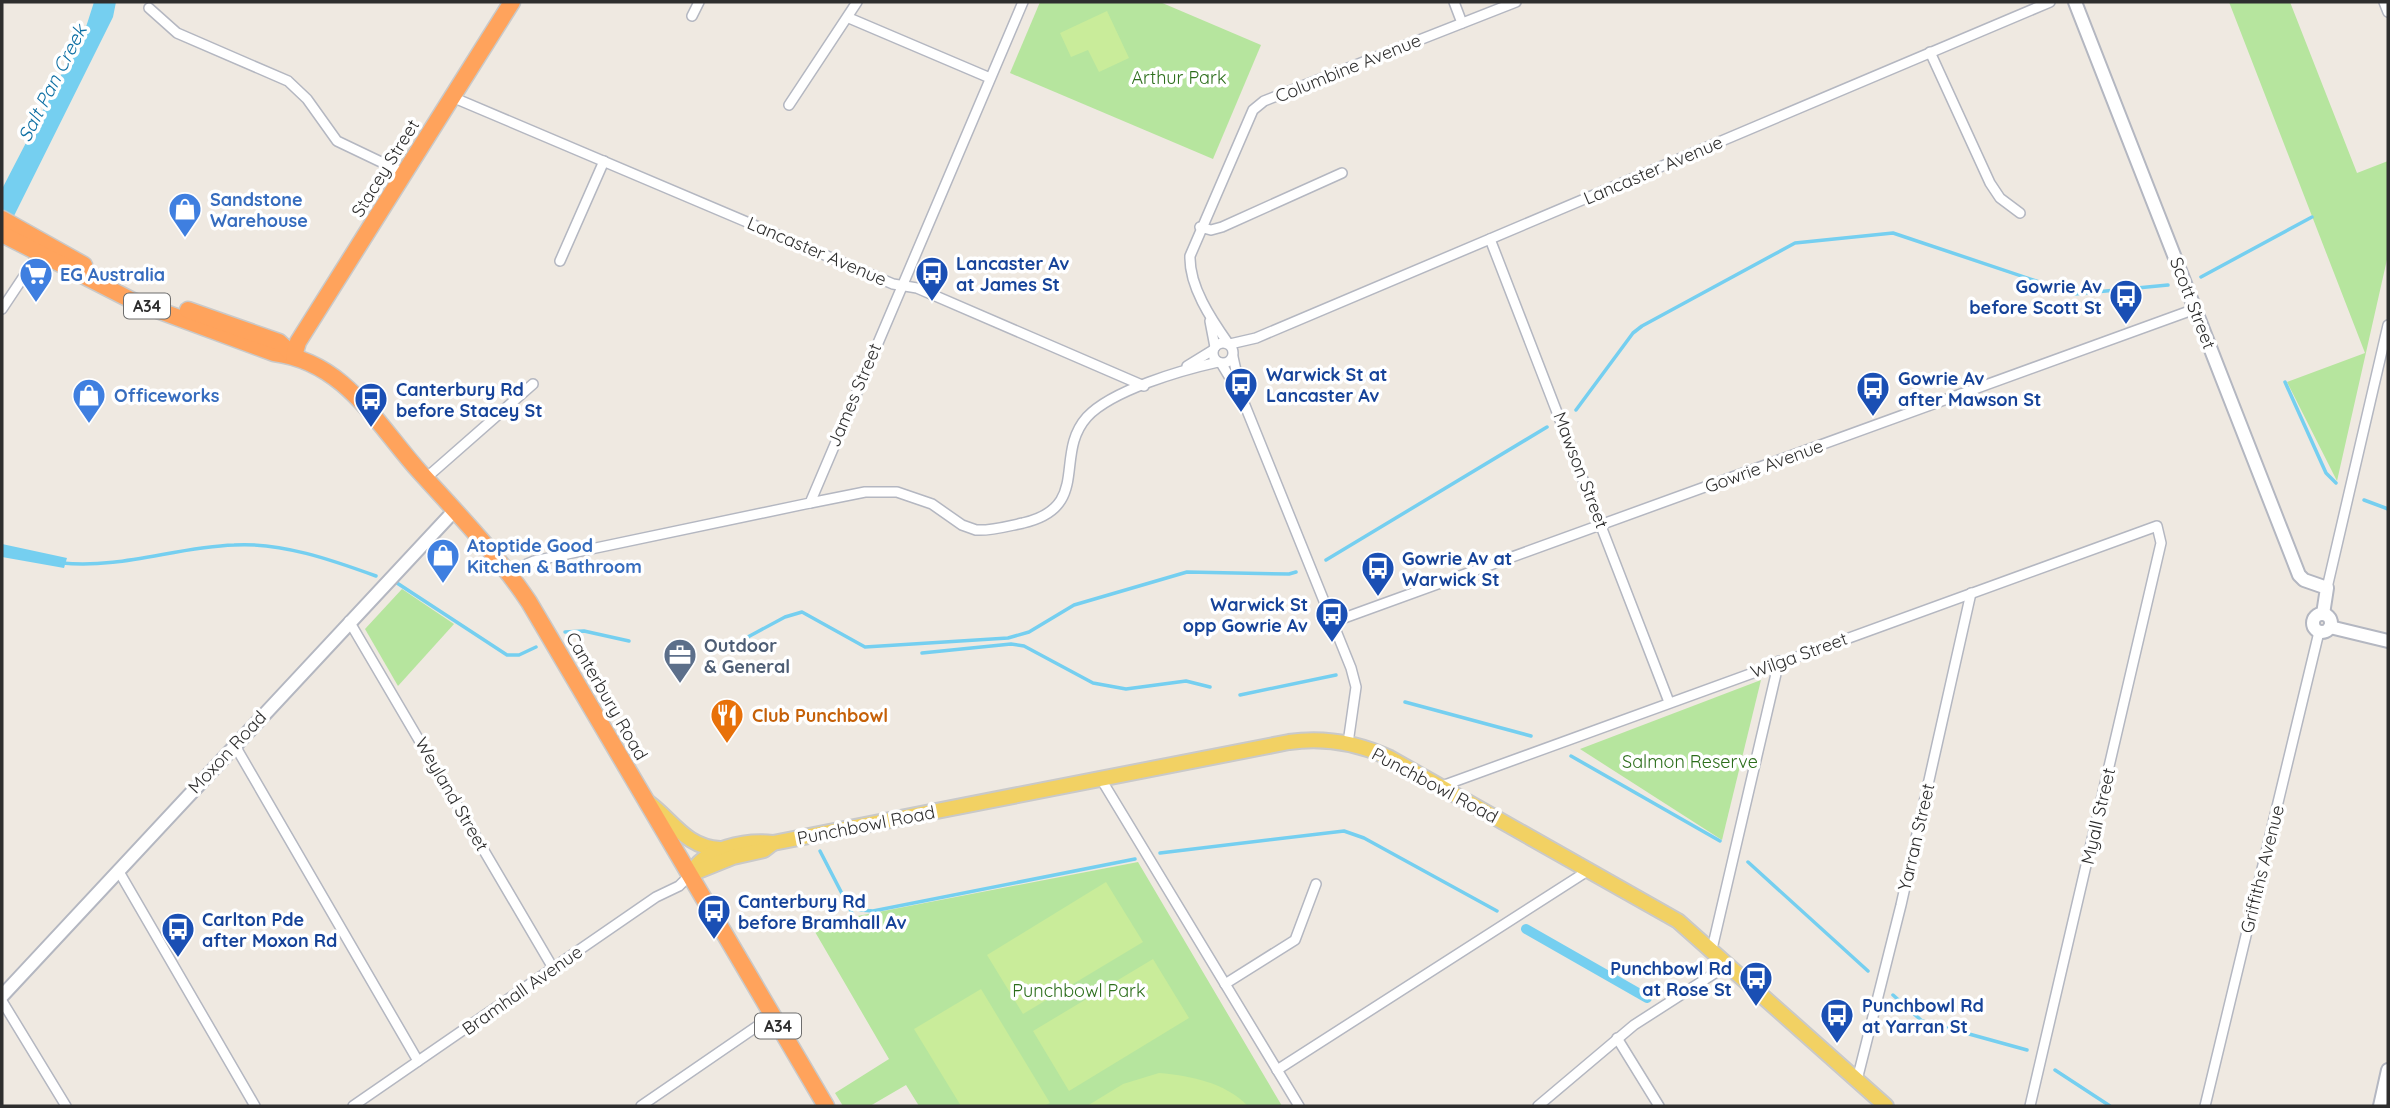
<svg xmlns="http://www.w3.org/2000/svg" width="2390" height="1108" font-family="Quicksand,sans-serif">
	<rect width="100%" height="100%" fill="#efe9e1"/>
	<g fill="#b6e59e">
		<polygon points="1040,2 1160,2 1261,45 1213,159 1010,73"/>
		<polygon points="2229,2 2290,2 2357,173 2388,161 2388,255 2337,481 2287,382 2365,353"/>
		<polygon points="402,589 454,624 398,686 365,629"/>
		<polygon points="1761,680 1722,840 1580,749"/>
		<polygon points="1138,862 1282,1106 919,1106 906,1085 870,1106 843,1106 835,1093 889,1059 811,925"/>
	</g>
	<g fill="#c9ec9a">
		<polygon points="1107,11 1129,58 1099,72 1088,50 1071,57 1060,33"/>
		<polygon points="1106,882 1143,942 1023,1014 987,955"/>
		<polygon points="1153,959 1189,1018 1069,1091 1033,1031"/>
		<polygon points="981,989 1050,1103 1044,1106 961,1106 914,1029"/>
		<path d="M 1159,1073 C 1191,1076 1224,1082 1248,1106 L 1087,1106 L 1123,1084 Z"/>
	</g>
	<g fill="#75cff0">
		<polygon points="94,2 116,2 113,17 2,240 2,189 86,27"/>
		<polygon points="2,544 67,558 64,568 2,557"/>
	</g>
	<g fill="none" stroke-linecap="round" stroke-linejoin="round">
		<g stroke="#75cff0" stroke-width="3.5">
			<polyline points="2201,277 2312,217"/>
			<polyline points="2285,382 2326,473 2336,483"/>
			<polyline points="1576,410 1633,333 1642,326 1795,243 1893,233 2075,294 2168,285"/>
			<polyline points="2364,500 2388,509"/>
			<polyline points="1326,560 1547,427"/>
			<path d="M 62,563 C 121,569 176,547 234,545 C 281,542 332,560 376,576"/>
			<polyline points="397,583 507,655 519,655 536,647"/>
			<polyline points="565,632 584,631 629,641"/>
			<polyline points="746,638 785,617 802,612 865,647 1008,638 1029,632 1074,605 1187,572 1289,574 1296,572"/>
			<polyline points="922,653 1011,644 1024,646 1093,683 1126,689 1186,681 1210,687"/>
			<polyline points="1240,695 1336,675"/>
			<polyline points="1405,702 1531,736"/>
			<polyline points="1571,756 1720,841"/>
			<polyline points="820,851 853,915"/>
			<polyline points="1160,853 1344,831 1364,838 1497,911"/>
			<polyline points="1748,862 1868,971"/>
			<polyline points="848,904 860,910 873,911 1135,859"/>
			<polyline points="1893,995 1922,1021 2027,1050"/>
			<polyline points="2055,1070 2110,1106"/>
		</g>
		<polyline stroke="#75cff0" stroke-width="10" points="1526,929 1647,998"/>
		<defs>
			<g id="street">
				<polyline points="1454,2 1462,23"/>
				<polyline points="2384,2 2388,12"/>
				<polyline points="149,8 177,33 288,81 307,99 337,141 404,173"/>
				<polyline points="692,16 699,2"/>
				<polyline points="849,18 990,78"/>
				<polyline points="1930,52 1990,183 2000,198 2020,213"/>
				<polyline points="452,97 893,284 917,288 1144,386"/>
				<polyline points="789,105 857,2"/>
				<polyline points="1200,227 1211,230 1222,227 1342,173"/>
				<polyline points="1490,239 1669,702"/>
				<polyline points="560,261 604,161"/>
				<polyline points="2,309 40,252"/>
				<polyline points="1210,321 1215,347"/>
				<circle cx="1223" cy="353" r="10"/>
				<path d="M 1228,343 C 1211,319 1189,286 1190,256 L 1253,110 L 1264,101 L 1516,2"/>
				<polyline points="1230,344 1256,338 2050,2"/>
				<polyline points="1233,357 1241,393"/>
				<polyline points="1221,363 1242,398 1351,668 1356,687 1348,743"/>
				<polyline points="1187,366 1213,350"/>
				<polyline points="426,478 533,384"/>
				<path d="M 810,503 L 865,492 L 897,492 L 932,504 L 962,525 L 976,530 C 992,531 1008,526 1023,523 C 1092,507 1053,455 1087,417 C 1112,390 1182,370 1218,362"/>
				<polyline points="508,572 534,561 810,503 1023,2"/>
				<polyline points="2327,588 2388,325"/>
				<polyline points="349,621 553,968"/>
				<polyline points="1333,622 2195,309"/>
				<polyline points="234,744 418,1061"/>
				<polyline points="1101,779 1299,1106"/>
				<polyline points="1442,786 2157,526 2161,543 2030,1106"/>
				<polyline points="118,870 255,1106"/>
				<polyline points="1712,949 1779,661"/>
				<polyline points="1225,984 1295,940 1316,884"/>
				<polyline points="2,1001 66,1106"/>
				<polyline points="1617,1038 1659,1106"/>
				<polyline points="1277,1070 1589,870"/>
				<polyline points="1857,1080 1901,905 1971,593"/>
				<polyline points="353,1106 656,897 679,886 691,874"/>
				<polyline points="641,1106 772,1016"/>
				<polyline points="1538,1106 1634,1025 1729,964"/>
				<polyline points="2205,1106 2319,632"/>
			</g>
			<g id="secondary">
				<polyline points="2075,2 2299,575 2304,580 2327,588 2323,614"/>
				<circle cx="2322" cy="623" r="9"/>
				<polyline points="2330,627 2388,641"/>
				<polyline points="2,996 455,510"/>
				<polyline points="2380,1106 2388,1070"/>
			</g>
			<g id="primary">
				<path d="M 649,803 C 674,822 686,847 720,849"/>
				<path d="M 691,874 C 704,848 745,840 773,843 L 1289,742 C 1324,737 1358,743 1390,758 L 1678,921 L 1886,1106"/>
				<polyline points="691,874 733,857 764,850 773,843"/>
			</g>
			<g id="highway">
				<polyline points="2,219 84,265"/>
				<path d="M 2,234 L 133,301 L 274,353 C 345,362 376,423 419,471 C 457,513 497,554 529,602 L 826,1106"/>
				<polyline points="188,310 279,342 294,356"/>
				<polyline points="294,356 298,342 512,2"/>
			</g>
		</defs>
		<use href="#street" stroke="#b4b7c1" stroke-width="12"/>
		<use href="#secondary" stroke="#b4b7c1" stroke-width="16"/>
		<use href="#primary" stroke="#c9c9c9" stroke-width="18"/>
		<use href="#highway" stroke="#c9c9c9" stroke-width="19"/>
		<use href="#street" stroke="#fff" stroke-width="9"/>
		<use href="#secondary" stroke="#fff" stroke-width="12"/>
		<use href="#primary" stroke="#f2d163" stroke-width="14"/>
		<use href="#highway" stroke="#ffa35c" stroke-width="16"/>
	</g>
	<defs>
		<symbol id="shop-pin" viewBox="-11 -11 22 30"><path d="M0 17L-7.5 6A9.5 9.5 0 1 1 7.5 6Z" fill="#3f7fe0" stroke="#fff"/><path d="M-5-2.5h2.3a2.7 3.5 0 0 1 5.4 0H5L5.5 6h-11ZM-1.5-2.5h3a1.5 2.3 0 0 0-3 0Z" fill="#fff"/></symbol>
		<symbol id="bus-pin" viewBox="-11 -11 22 30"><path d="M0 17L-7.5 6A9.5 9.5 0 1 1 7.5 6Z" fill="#1a4fb4" stroke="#fff"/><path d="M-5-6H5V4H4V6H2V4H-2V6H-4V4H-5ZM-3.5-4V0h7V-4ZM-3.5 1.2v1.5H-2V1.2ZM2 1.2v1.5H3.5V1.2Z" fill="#fff"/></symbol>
		<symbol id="supermarket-pin" viewBox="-11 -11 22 30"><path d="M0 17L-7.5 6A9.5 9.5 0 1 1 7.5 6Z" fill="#3f7fe0" stroke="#fff"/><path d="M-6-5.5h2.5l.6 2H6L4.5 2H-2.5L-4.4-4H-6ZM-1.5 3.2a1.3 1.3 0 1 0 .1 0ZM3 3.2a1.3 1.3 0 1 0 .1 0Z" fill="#fff"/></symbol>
		<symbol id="office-pin" viewBox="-11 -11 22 30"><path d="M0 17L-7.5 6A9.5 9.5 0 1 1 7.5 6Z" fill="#5c6f8a" stroke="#fff"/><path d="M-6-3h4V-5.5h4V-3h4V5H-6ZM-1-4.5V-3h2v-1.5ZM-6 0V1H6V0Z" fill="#fff"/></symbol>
		<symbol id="restaurant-pin" viewBox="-11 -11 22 30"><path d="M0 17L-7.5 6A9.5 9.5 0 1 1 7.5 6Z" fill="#e8710a" stroke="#fff"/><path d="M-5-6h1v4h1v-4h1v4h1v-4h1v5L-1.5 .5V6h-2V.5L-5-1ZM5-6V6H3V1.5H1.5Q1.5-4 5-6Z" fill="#fff"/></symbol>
	</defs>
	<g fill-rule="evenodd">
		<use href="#shop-pin" x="166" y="190" width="38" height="52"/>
		<use href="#bus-pin" x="913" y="254" width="38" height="52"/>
		<use href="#supermarket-pin" x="17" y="255" width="38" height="52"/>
		<use href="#bus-pin" x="2107" y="277" width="38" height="52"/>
		<use href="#bus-pin" x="1222" y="365" width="38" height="52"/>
		<use href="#bus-pin" x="1854" y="369" width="38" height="52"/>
		<use href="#shop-pin" x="70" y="376" width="38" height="52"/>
		<use href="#bus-pin" x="352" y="380" width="38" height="52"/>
		<use href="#shop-pin" x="424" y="536" width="38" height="52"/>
		<use href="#bus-pin" x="1359" y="549" width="38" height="52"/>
		<use href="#bus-pin" x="1313" y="595" width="38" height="52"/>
		<use href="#office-pin" x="661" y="636" width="38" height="52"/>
		<use href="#restaurant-pin" x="708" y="696" width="38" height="52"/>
		<use href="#bus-pin" x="695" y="892" width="38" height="52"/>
		<use href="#bus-pin" x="159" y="910" width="38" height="52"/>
		<use href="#bus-pin" x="1737" y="959" width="38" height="52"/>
		<use href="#bus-pin" x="1818" y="996" width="38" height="52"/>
	</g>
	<g text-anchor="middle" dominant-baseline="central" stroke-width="7" stroke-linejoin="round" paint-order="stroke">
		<g fill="#fff" stroke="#6d6d6d" stroke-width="2">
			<rect x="124" y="293.5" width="46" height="25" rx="5"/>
			<rect x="755" y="1013.5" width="46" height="25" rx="5"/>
		</g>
		<g font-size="16" font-weight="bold" fill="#2e2e2e">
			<text x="147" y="306">A34</text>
			<text x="778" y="1026">A34</text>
		</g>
		<g font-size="18" fill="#2e2e2e" stroke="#fff">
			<text transform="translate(1348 68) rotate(-22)">Columbine Avenue</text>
			<text transform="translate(385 168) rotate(-58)">Stacey Street</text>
			<text transform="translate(1653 170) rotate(-23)">Lancaster Avenue</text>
			<text transform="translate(817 251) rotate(23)">Lancaster Avenue</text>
			<text transform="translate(2193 303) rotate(69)">Scott Street</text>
			<text transform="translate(854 395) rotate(-67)">James Street</text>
			<text transform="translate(1764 466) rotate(-20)">Gowrie Avenue</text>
			<text transform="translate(1581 470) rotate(69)">Mawson Street</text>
			<text transform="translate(1799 655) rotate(-20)">Wilga Street</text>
			<text transform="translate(607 696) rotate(60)">Canterbury Road</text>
			<text transform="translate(227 752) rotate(-47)">Moxon Road</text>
			<text transform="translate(1435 785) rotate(28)">Punchbowl Road</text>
			<text transform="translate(452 794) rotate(60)">Weyland Street</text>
			<text transform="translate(2098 816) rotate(-77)">Myall Street</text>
			<text transform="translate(866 825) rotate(-11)">Punchbowl Road</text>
			<text transform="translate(1916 837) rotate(-77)">Yarran Street</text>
			<text transform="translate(2262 869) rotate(-76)">Griffiths Avenue</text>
			<text transform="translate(522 990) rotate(-35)">Bramhall Avenue</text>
		</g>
		<g font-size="18" fill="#2c6e1b" stroke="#fff">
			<text x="1179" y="77">Arthur Park</text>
			<text x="1690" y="761">Salmon Reserve</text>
			<text x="1079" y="990">Punchbowl Park</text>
		</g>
		<g font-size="18" font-weight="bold" fill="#366cbe" stroke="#fff" text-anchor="start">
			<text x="210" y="199">Sandstone<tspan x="210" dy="21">Warehouse</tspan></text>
			<text x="60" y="274">EG Australia</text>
			<text x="114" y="395">Officeworks</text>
			<text x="467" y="545">Atoptide Good<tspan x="467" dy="21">Kitchen &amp; Bathroom</tspan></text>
		</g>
		<g font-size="18" font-weight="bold" fill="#164399" stroke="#fff" text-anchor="start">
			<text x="956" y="263">Lancaster Av<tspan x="956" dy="21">at James St</tspan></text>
			<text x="2102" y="286" text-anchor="end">Gowrie Av<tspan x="2102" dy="21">before Scott St</tspan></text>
			<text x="1266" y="374">Warwick St at<tspan x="1266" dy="21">Lancaster Av</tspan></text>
			<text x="1898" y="378">Gowrie Av<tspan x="1898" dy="21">after Mawson St</tspan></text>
			<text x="396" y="389">Canterbury Rd<tspan x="396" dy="21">before Stacey St</tspan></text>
			<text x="1402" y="558">Gowrie Av at<tspan x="1402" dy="21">Warwick St</tspan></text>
			<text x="1308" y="604" text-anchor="end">Warwick St<tspan x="1308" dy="21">opp Gowrie Av</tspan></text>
			<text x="738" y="901">Canterbury Rd<tspan x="738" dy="21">before Bramhall Av</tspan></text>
			<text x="202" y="919">Carlton Pde<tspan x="202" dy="21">after Moxon Rd</tspan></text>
			<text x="1732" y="968" text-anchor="end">Punchbowl Rd<tspan x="1732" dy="21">at Rose St</tspan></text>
			<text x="1862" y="1005">Punchbowl Rd<tspan x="1862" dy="21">at Yarran St</tspan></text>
		</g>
		<g font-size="18" font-weight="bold" fill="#4e5e75" stroke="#fff" text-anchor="start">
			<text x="704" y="645">Outdoor<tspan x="704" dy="21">&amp; General</tspan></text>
		</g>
		<g font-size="18" font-weight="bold" fill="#c56008" stroke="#fff" text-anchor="start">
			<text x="752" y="715">Club Punchbowl</text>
		</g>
		<g font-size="19" font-style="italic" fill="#0d6fa3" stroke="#fff">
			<text transform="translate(52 83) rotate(-63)">Salt Pan Creek</text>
		</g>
	</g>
	<rect width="2390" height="1108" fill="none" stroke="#2e2e2e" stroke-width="7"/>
</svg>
